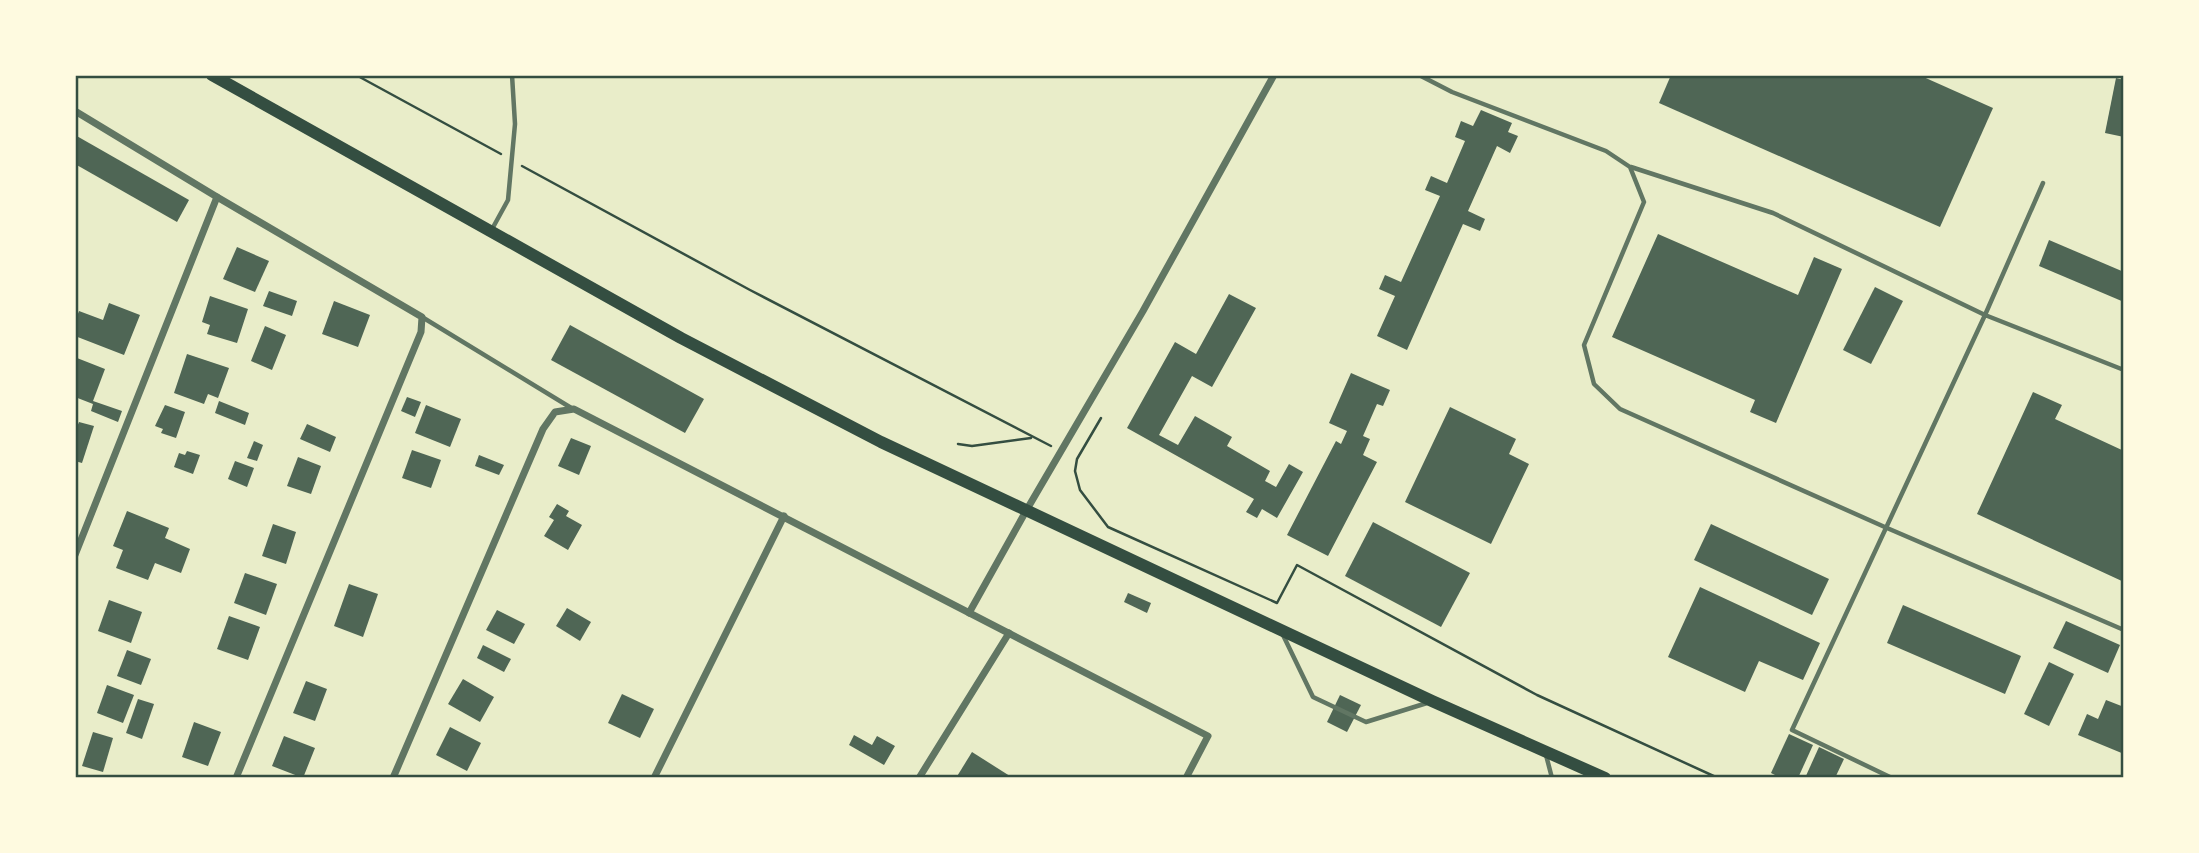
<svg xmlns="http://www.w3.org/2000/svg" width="2199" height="853" font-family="Helvetica,sans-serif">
	<rect width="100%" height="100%" fill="#e9edc9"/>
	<g fill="#4f6655">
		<polygon points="1671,75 1919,75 1993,108 1940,227 1659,103"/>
		<polygon points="2116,78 2124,80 2124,137 2105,133"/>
		<polygon points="1481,110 1512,123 1508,132 1518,136 1510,153 1497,146 1468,211 1485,219 1480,231 1463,224 1407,350 1377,336 1395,296 1379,289 1385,275 1401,282 1440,196 1425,190 1431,176 1447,183 1465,141 1455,137 1461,121 1473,126"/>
		<polygon points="75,135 189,200 177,222 75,164"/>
		<polygon points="1658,234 1798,295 1814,257 1842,269 1776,423 1750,412 1755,400 1612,337"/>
		<polygon points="2049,240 2124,272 2124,302 2039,266"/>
		<polygon points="237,247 269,261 255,292 223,279"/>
		<polygon points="1875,287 1903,301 1871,364 1843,350"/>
		<polygon points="269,291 297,301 292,316 263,306"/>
		<polygon points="1229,294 1256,308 1212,387 1192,376 1159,435 1178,445 1195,416 1232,437 1227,446 1270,471 1265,481 1276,487 1289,464 1303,472 1277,518 1262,509 1257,518 1246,512 1254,499 1127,428 1175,342 1196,354"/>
		<polygon points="210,296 248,309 237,343 207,334 210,325 202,322"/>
		<polygon points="334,301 370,315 358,347 322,334"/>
		<polygon points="109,303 140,315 124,355 75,336 75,322 79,311 103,320"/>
		<polygon points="570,325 704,399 685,433 551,360"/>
		<polygon points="265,326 286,335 272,370 251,361"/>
		<polygon points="187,354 229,368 218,398 208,394 204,404 174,393"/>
		<polygon points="77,358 105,369 93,401 122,411 118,422 91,411 93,404 75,397 75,364"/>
		<polygon points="1351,373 1390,390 1383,406 1377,404 1363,436 1370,439 1363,455 1377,462 1328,556 1287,535 1336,441 1341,444 1347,431 1329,423"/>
		<polygon points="2033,392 2062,405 2055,419 2124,451 2124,582 1977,514"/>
		<polygon points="407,397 421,402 415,417 401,411"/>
		<polygon points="219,401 249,413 245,425 215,413"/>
		<polygon points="165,405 185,412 176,438 161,433 163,429 155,426"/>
		<polygon points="426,405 461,419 450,447 415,433"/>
		<polygon points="1450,407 1516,439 1509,454 1529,464 1491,544 1405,502"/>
		<polygon points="79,422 94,426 82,463 75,461 75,432"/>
		<polygon points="307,424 336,437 330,452 300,439"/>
		<polygon points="571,438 591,446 579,475 558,466"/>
		<polygon points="254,441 263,445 257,461 247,458"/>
		<polygon points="412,450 441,460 431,488 402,478"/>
		<polygon points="187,451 200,455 193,474 174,467 179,453 185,455"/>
		<polygon points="479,455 504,465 499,475 475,466"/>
		<polygon points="298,457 321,466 311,494 287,486"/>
		<polygon points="235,461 254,468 247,487 228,479"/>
		<polygon points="557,504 569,511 566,516 582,525 568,550 544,536 554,520 549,517"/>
		<polygon points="127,511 169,528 165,538 190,549 181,573 155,563 148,580 116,568 123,550 113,546"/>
		<polygon points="1373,522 1470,573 1441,627 1345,576"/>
		<polygon points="273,524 296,532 286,564 262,556"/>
		<polygon points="1711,524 1829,579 1812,615 1694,560"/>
		<polygon points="245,573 277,584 266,615 234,603"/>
		<polygon points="349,584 378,594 363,637 334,626"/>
		<polygon points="1700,587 1820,643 1803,680 1759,661 1745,692 1668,657"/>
		<polygon points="1128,593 1151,603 1147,613 1124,602"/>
		<polygon points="109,600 142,612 131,643 98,631"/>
		<polygon points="1903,605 2021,656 2005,694 1887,643"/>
		<polygon points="567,608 591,622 580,641 556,626"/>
		<polygon points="497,610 525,624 514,644 486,630"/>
		<polygon points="229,616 260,627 248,660 217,649"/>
		<polygon points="2066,621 2120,645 2108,673 2053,648"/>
		<polygon points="483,645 511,659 504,672 477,658"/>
		<polygon points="127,650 151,659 141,685 117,676"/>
		<polygon points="2049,662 2074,674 2049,726 2024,714"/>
		<polygon points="463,679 494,697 480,722 448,704"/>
		<polygon points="306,681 327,689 315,721 293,713"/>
		<polygon points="107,685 134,695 123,723 97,713"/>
		<polygon points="622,694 654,709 640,738 608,723"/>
		<polygon points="1340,695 1361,705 1347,732 1327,722"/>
		<polygon points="138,699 154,704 142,739 126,733"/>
		<polygon points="2106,700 2124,707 2124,754 2078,735 2087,714 2098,719"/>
		<polygon points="194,722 221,732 208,766 182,757"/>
		<polygon points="450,727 481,743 467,771 436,755"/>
		<polygon points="93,732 113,738 103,772 82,766"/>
		<polygon points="1789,734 1813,745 1798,778 1781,778 1771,773"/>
		<polygon points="854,735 872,745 877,736 895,746 884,765 849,745"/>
		<polygon points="284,736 315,748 303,778 272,766"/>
		<polygon points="1819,747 1844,759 1835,778 1805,778"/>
		<polygon points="972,752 1013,778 956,778"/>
	</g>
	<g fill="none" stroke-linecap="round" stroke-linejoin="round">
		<g stroke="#344e41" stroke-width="2.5">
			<polyline points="356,75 501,154"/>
			<polyline points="522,166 750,290 1051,446"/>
			<polyline points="1101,418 1077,459 1075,471 1080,490 1108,527 1277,603 1297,565 1537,695 1718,778"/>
			<polyline points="958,444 972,446 1031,438"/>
		</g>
		<g stroke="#617663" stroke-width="4.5">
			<polyline points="1419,75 1452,92 1606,151 1630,167 1644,202 1584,345 1594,384 1620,409 1887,528 2124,630"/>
			<polyline points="1631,167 1773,213 1985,315 2043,183"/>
			<polyline points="491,231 508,200 515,124 512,75"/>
			<polyline points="422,317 573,409"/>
			<polyline points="1283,635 1313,697 1366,722 1427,703"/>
			<polyline points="1546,755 1552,778"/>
			<polyline points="1892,778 1792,730 1985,315 2124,370"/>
		</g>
		<g stroke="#617663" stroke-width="7">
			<polyline points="75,111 217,197 422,317 421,332 236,778"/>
			<polyline points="75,555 217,197"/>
			<polyline points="969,613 1026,511 1143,311 1274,75"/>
			<polyline points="393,778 543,429 555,412 574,409 1208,736 1186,778"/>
			<polyline points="654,778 784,516"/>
			<polyline points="919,778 1009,633"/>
		</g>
		<polyline stroke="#344e41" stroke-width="12" points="212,75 681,338 881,442 1432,701 1605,778"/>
	</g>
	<rect width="2199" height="853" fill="none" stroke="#fefae0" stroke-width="154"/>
	<rect x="77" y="77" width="2045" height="699" fill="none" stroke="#344e41" stroke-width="2.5"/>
</svg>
